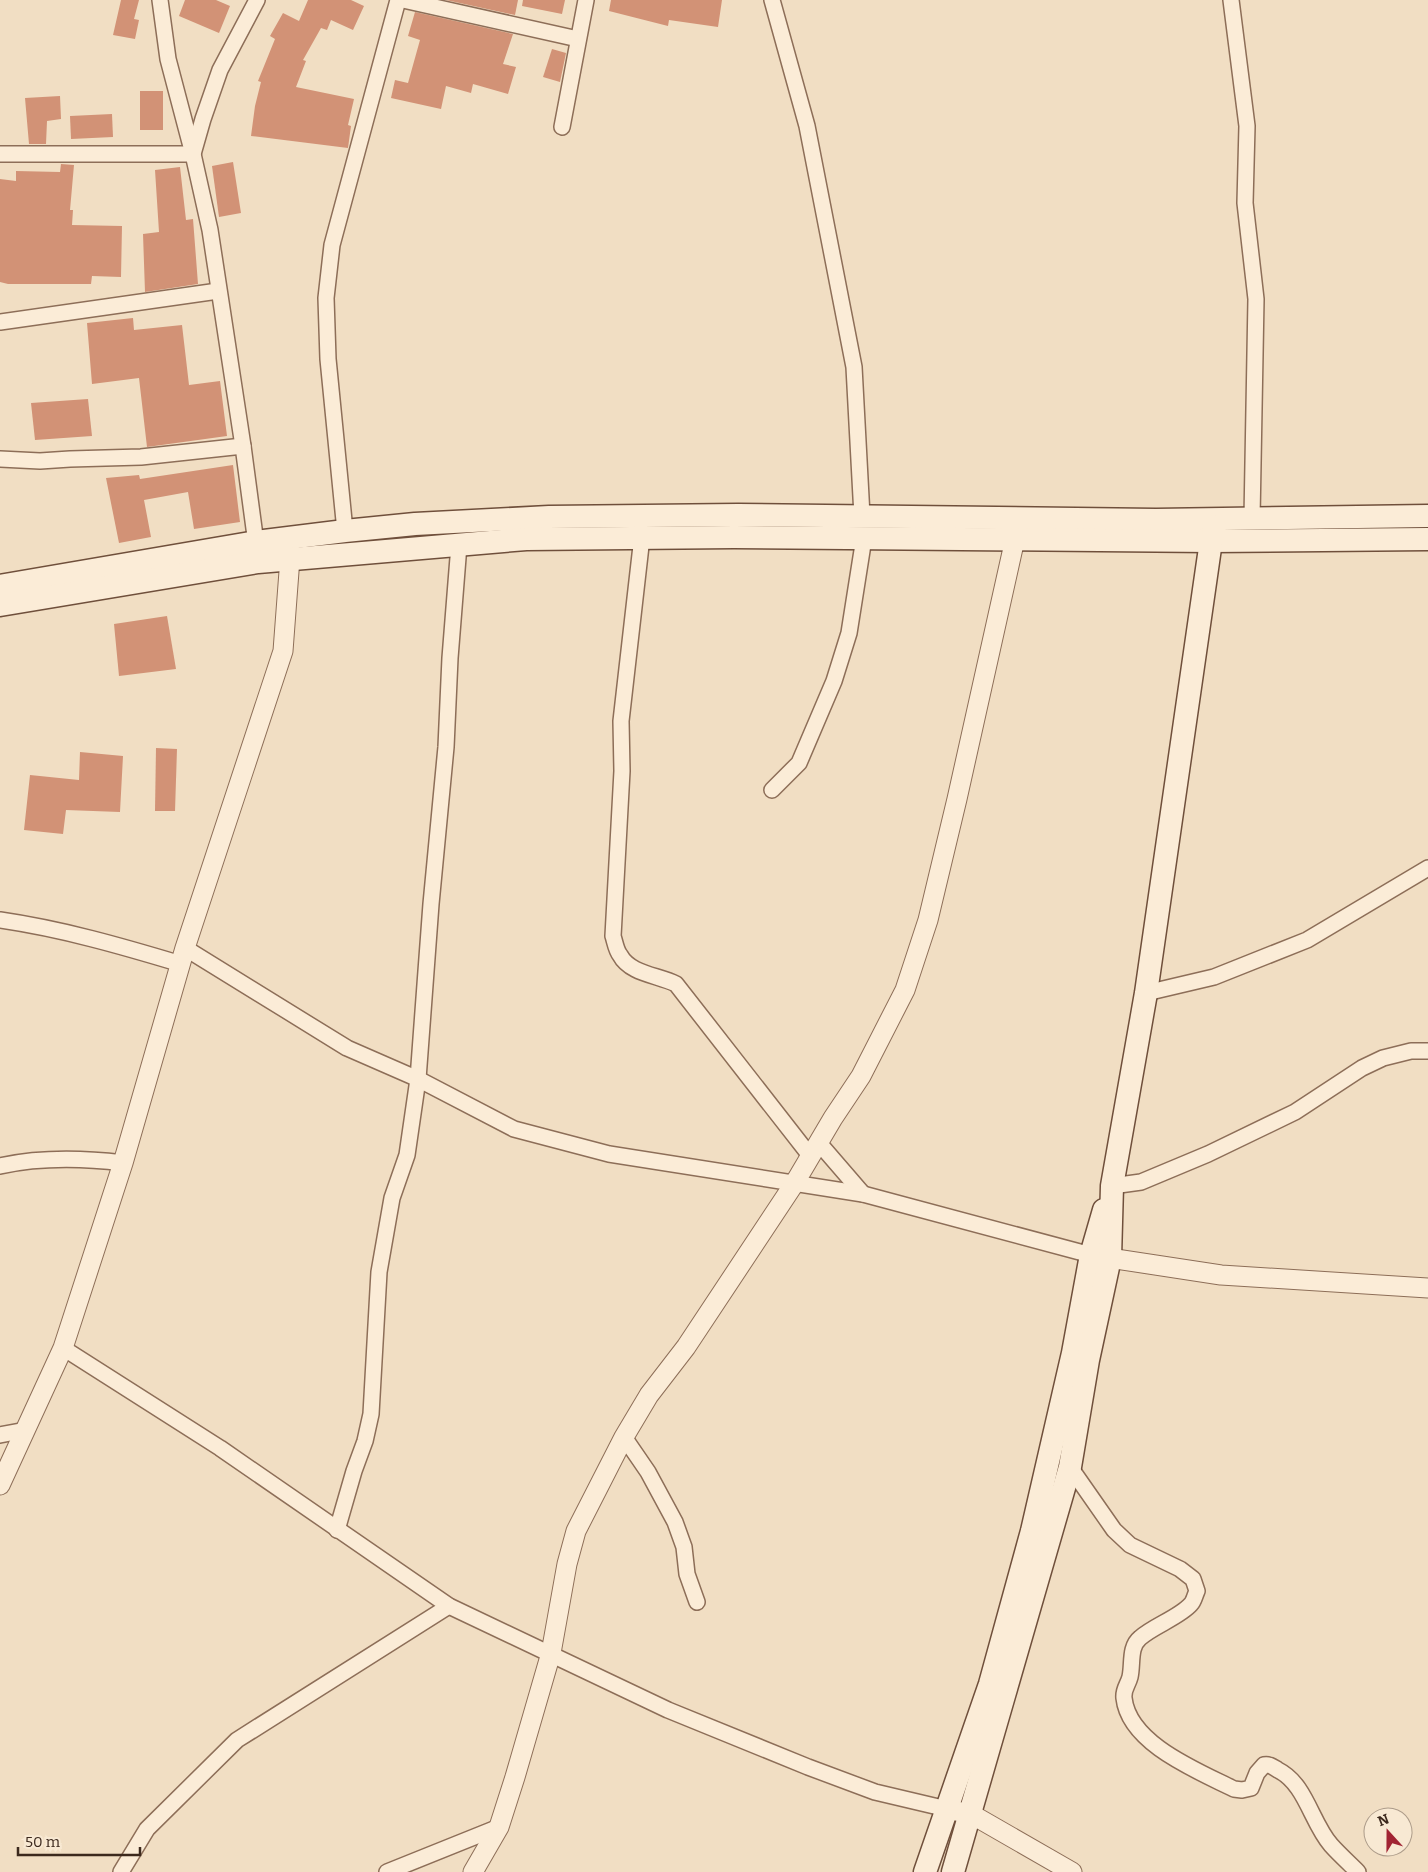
<svg xmlns="http://www.w3.org/2000/svg" width="1428" height="1872" font-family="Bitter,serif">
	<rect width="100%" height="100%" fill="#f1dec3"/>
	<g fill="#d29276">
		<polygon points="121,0 139,0 134,19 139,20 135,39 113,35"/>
		<polygon points="185,0 216,0 230,6 219,33 179,16"/>
		<polygon points="308,0 351,0 364,6 353,30 331,20 327,30 321,28 303,60 306,61 296,87 354,99 348,125 351,126 348,148 251,136 255,106 261,82 258,81 275,39 270,36 283,13 299,21"/>
		<polygon points="446,0 518,0 515,15"/>
		<polygon points="523,0 565,0 562,14 522,6"/>
		<polygon points="611,0 722,0 718,27 669,20 668,26 609,11"/>
		<polygon points="415,12 513,34 503,64 516,67 508,94 473,84 471,93 446,86 441,109 391,98 395,80 408,83 420,40 408,36"/>
		<polygon points="552,49 566,53 560,82 543,77"/>
		<rect x="140" y="91" width="23" height="39"/>
		<polygon points="60,96 61,119 47,121 46,144 29,144 25,98"/>
		<polygon points="112,114 113,137 71,139 70,116"/>
		<polygon points="233,162 241,213 219,217 212,166"/>
		<polygon points="61,164 74,165 70,210 73,210 72,225 122,226 121,277 92,276 91,284 8,284 0,282 0,179 16,181 16,171 60,172"/>
		<polygon points="180,167 186,220 193,219 198,284 145,292 143,234 159,232 155,170"/>
		<polygon points="133,318 134,330 182,325 189,385 220,381 227,436 147,447 139,378 92,384 87,323"/>
		<polygon points="88,399 92,436 35,440 31,403"/>
		<polygon points="233,465 240,522 194,529 188,492 144,500 151,537 119,543 106,478 139,475 140,479"/>
		<polygon points="167,616 176,669 119,676 114,624"/>
		<polygon points="156,748 177,749 175,811 155,811"/>
		<polygon points="80,752 123,756 120,812 66,810 63,834 24,830 30,775 79,780"/>
	</g>
	<g fill="none" stroke-linecap="round" stroke-linejoin="round">
		<defs>
			<g id="minor">
				<polyline points="160,0 168,59 193,154 210,230 243,446 257,551"/>
				<polyline points="403,0 578,39"/>
				<polyline points="772,0 807,126 854,367 862,516"/>
				<polyline points="1231,0 1247,126 1245,203 1256,299 1252,518"/>
				<polyline points="562,127 586,0"/>
				<polyline points="0,154 193,154 203,119 220,70 257,0"/>
				<polyline points="0,322 218,291"/>
				<polyline points="0,459 40,461 70,459 141,457 243,446"/>
				<polyline points="345,531 328,359 326,298 332,245 398,0"/>
				<path d="M 642,537 L 621,721 L 622,771 L 613,936 C 615,942 616,950 620,955 C 630,974 658,975 676,984 L 811,1157"/>
				<polyline points="772,790 799,763 834,681 849,633 864,538"/>
				<path d="M 0,920 C 62,929 121,946 181,964"/>
				<polyline points="185,948 347,1048 418,1079 514,1129 609,1154 863,1194 1091,1255"/>
				<polyline points="1146,993 1214,977 1307,940 1428,868"/>
				<polyline points="819,1143 863,1194"/>
				<path d="M 0,1166 C 41,1157 82,1158 123,1163"/>
				<polyline points="1112,1186 1141,1182 1208,1154 1295,1112 1362,1068 1383,1058 1411,1051 1428,1051"/>
				<polyline points="63,1348 220,1448 449,1606 668,1710 808,1767 875,1792 947,1809"/>
				<polyline points="0,1435 26,1430"/>
				<polyline points="624,1437 648,1472 675,1522 684,1547 687,1574 697,1602"/>
				<path d="M 1070,1467 L 1114,1530 L 1130,1545 L 1180,1569 L 1193,1579 L 1197,1591 C 1195,1595 1194,1601 1191,1604 C 1180,1617 1153,1626 1140,1638 C 1129,1647 1133,1664 1130,1677 C 1128,1685 1123,1689 1124,1698 C 1129,1744 1198,1771 1234,1789 L 1242,1790 L 1251,1788 L 1257,1773 L 1264,1765 C 1270,1764 1273,1767 1278,1770 C 1306,1784 1311,1822 1331,1845 C 1339,1854 1349,1863 1358,1872"/>
				<polyline points="337,1530 354,1471 365,1441 371,1414 379,1272 392,1198 407,1155 418,1079 431,904 446,747 450,658 459,545"/>
				<polyline points="121,1872 147,1829 237,1740 449,1606"/>
				<polyline points="387,1872 499,1827"/>
			</g>
			<g id="tertiary">
				<polyline points="1096,1256 1221,1275 1428,1288"/>
				<polyline points="0,1485 63,1348 123,1163 185,948 283,651 290,558 289,547"/>
				<polyline points="956,1811 971,1814 1072,1872"/>
				<polyline points="473,1872 499,1827 515,1777 551,1653 567,1564 576,1531 624,1437 649,1395 686,1347 794,1184 833,1118 861,1076 905,990 928,920 957,799 1015,539"/>
			</g>
			<g id="secondary">
				<polyline points="0,586 256,542 345,531 415,524 549,517 738,515 1156,520 1428,516"/>
				<polyline points="0,605 258,562 526,539 734,537 1211,541 1428,539"/>
				<polyline points="925,1872 990,1684 1032,1531 1073,1353 1091,1255 1104,1210"/>
				<polyline points="953,1872 1070,1467 1088,1360 1110,1258 1112,1186 1146,993 1211,541 1215,526"/>
			</g>
		</defs>
		<use href="#minor" stroke="#8d6e58" stroke-width="18"/>
		<use href="#tertiary" stroke="#8d6e58" stroke-width="21"/>
		<use href="#secondary" stroke="#6f4f3b" stroke-width="25"/>
		<use href="#minor" stroke="#fbecd7" stroke-width="15"/>
		<use href="#tertiary" stroke="#fbecd7" stroke-width="19"/>
		<use href="#secondary" stroke="#fbecd7" stroke-width="22"/>
	</g>
	<g transform="translate(1388 1832) rotate(339)"><circle r="24" fill="#f8e9d3" stroke="#ad9c8a"/>
	<path d="M0-4L9 19L0 12L-9 19Z" fill="#a12433"/>
	<text y="-8" font-size="14" font-weight="bold" text-anchor="middle" fill="#3c291d">N</text>
	</g>
	<path d="M18 1847v8h122v-8" fill="none" stroke="#3c291d" stroke-width="2.5"/>
	<text x="25" y="1847" font-size="15" fill="#3c291d" stroke="#f8e9d3" stroke-width="4" paint-order="stroke">50 m</text>
</svg>
